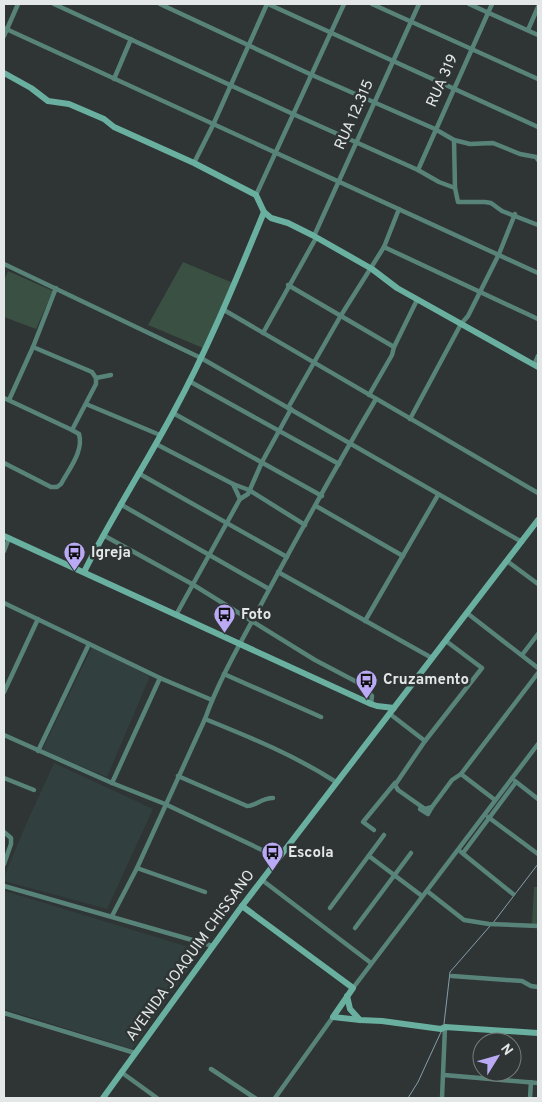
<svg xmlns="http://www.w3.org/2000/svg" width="542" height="1102" font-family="Overpass,sans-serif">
	<rect width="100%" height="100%" fill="#2f3434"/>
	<g fill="#313f3f">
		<polygon points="92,647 150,676 107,777 42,750"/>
		<polygon points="54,763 153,809 107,909 4,881 4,877 24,829"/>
		<polygon points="5,891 202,951 132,1049 4,1009 4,893"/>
	</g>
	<g fill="#3a5043">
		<polygon points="183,262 233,283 203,348 148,325"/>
		<polygon points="8,271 53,291 36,329 4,317 4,281"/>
		<polygon points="534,887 538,887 538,924 532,924"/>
	</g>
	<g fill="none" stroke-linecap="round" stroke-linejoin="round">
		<g stroke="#849ead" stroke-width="1">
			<polyline points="493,923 538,864"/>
			<polyline points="444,1024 450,972 490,926"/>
			<polyline points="408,1098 418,1082 441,1032"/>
		</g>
		<g stroke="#588379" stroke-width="4.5">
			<polyline points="54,4 293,114 418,170 439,182 455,188 458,202 485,202 491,203 502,211 538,225"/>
			<polyline points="160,4 312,75 435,129 454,140 470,144 493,143 520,154 536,157 538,160"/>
			<polyline points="268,4 538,127"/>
			<polyline points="372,4 538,79"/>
			<polyline points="469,4 538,35"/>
			<polyline points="4,28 538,273"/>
			<polyline points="528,30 538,7"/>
			<polyline points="4,36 18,4"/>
			<polyline points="114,79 131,39"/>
			<polyline points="454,140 455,188"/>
			<polyline points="194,163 213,125 267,4"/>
			<polyline points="418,170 492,4"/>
			<polyline points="256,195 344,4"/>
			<polyline points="314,236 419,4"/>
			<polyline points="384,247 538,319"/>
			<polyline points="4,264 201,358 522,542"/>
			<polyline points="288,285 394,347"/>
			<polyline points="224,310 538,493"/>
			<polyline points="263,333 316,238"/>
			<polyline points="33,347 92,372 96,378 96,384 72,430"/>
			<polyline points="534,365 538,356"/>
			<polyline points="96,378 111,375"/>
			<polyline points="189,381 339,464"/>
			<polyline points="369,395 392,355 394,347 417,300"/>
			<path d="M 4,398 L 72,430 L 79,434 C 84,451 69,469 61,484 L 57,487 L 51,487 L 4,463"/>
			<polyline points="9,400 33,347 56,288"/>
			<polyline points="86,404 160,435"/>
			<polyline points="288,408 340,317 384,247 399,209"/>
			<polyline points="173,413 322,496"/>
			<polyline points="410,419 461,324 468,316 499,254 515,214"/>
			<polyline points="156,444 233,484 249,490 305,525"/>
			<polyline points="138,473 287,557"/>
			<polyline points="240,499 248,494 262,462 291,409"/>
			<polyline points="120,504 269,589"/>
			<polyline points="316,506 403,556"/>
			<polyline points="103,535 192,584 315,660 355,681 365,688 372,696 371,704"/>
			<polyline points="4,551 9,538"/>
			<polyline points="507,561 538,584"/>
			<polyline points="278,572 432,658"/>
			<polyline points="4,603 160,678 212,700"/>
			<polyline points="467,613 538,668"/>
			<polyline points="176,615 240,499 233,484"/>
			<polyline points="365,621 438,495"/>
			<polyline points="446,641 482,668 425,741 395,785 398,790 425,809 432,807 452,780 461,774 538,673"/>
			<polyline points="522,655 538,634"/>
			<polyline points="224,674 321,717"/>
			<polyline points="4,692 38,619"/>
			<polyline points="390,714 425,741"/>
			<path d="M 205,719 C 252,738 294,755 336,782"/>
			<polyline points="4,735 112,783 165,804 279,858"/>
			<polyline points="38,751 89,644"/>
			<polyline points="461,774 495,800"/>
			<path d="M 178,776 L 247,806 C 256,806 261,798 273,798"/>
			<polyline points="4,778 34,790"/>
			<polyline points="515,781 538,799"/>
			<polyline points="112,783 160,678"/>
			<polyline points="420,809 428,814 432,807"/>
			<polyline points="488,817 538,854"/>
			<polyline points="374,830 363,822 395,783"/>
			<polyline points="4,832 11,838 11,844 4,864"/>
			<polyline points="461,852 513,894"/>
			<polyline points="463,853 516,782"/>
			<polyline points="369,856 422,896"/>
			<polyline points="137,868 205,892"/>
			<polyline points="262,880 371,963"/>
			<polyline points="4,886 213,946"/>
			<polyline points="427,891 464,920 489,924 538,926"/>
			<polyline points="330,908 384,835"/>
			<path d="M 112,916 L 137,868 L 205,719 C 220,677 243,639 264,599 C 300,532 337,465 376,399"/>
			<polyline points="355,928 411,853"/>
			<polyline points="452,976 522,981 531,986 538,987"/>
			<polyline points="353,988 538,744"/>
			<polyline points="4,1013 135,1053"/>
			<polyline points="211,1069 255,1098"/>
			<polyline points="121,1072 157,1098"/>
			<polyline points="444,1075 538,1083"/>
			<polyline points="275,1098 333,1017"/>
			<polyline points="442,1098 445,1027"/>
			<polyline points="530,1098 531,1082"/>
		</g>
		<g stroke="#69b0a0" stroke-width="6">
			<polyline points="4,73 31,88 48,101 69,104 104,119 114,127 194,163 256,195 264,212 271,218 288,223 314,236 372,269 397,288 538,367"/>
			<polyline points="4,536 371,704 377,706 394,708"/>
			<path d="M 84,572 C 111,518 144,467 173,413 C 208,349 236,280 264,212"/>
			<polyline points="242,906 353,988 333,1017 360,1020 382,1021 441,1029 445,1027 538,1033"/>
			<polyline points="347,996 350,1009 360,1020"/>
			<polyline points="103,1098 242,906 538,520"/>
		</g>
	</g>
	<defs>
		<symbol id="bus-pin" viewBox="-11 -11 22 30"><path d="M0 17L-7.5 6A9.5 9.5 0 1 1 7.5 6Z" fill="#baaaf6" stroke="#2f3434"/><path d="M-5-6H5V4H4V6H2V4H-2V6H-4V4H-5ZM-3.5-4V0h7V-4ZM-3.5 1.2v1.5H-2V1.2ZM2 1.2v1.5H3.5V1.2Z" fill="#111"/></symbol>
	</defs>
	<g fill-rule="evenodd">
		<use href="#bus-pin" x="62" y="540" width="25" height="34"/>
		<use href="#bus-pin" x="212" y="602" width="25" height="34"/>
		<use href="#bus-pin" x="354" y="668" width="25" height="34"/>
		<use href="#bus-pin" x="260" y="840" width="25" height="34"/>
	</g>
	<g text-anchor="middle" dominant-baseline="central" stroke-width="5" stroke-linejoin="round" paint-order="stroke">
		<g font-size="15" fill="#e3e7e7" stroke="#2f3434">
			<text transform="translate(443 81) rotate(-66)">RUA 319</text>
			<text transform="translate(355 115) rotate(-66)">RUA 12.315</text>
			<text transform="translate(191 956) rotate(-54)">AVENIDA JOAQUIM CHISSANO</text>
		</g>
		<g font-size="15" font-weight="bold" fill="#e3e7e7" stroke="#2f3434" text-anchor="start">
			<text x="91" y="553">Igreja</text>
			<text x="241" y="615">Foto</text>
			<text x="383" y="680">Cruzamento</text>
			<text x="288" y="853">Escola</text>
		</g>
	</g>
	<rect width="542" height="1102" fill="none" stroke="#e3e7e7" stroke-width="10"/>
	<g transform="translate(497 1057) rotate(53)"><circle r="24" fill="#2f3434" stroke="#777c7c"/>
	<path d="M0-4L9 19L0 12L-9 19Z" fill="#baaaf6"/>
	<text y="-8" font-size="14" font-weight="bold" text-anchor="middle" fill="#e3e7e7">N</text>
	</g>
</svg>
